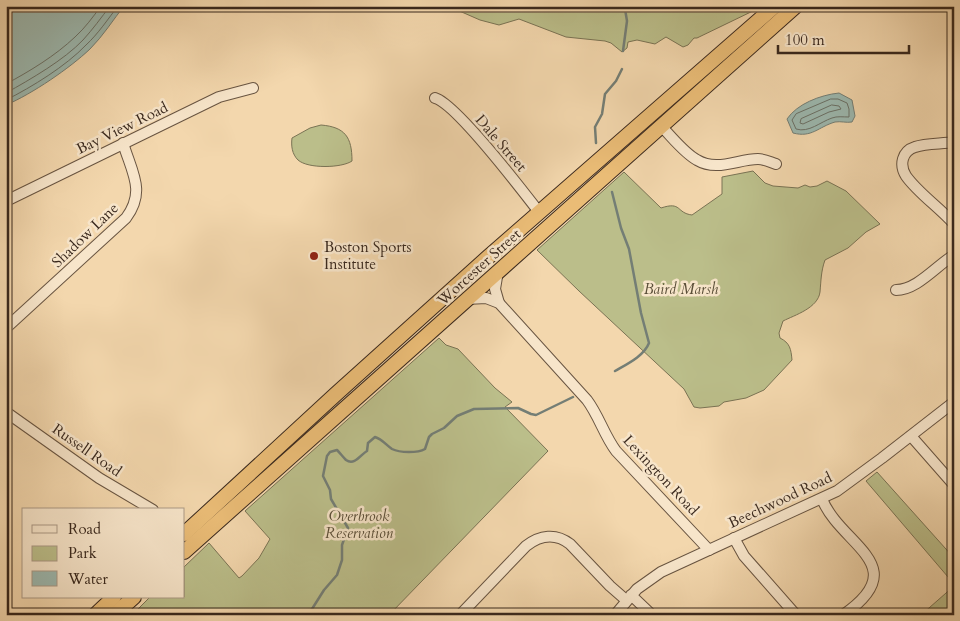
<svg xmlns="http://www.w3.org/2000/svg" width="960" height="621" font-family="Cardo,serif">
	<rect width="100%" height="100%" fill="#f3d7ad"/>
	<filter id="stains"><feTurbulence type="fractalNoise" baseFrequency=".004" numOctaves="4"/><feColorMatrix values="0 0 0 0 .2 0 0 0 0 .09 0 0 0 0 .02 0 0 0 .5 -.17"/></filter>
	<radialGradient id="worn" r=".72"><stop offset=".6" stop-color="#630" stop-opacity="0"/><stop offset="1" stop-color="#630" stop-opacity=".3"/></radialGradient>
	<g fill="#bbbe8a" stroke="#7a7354">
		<polygon points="448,6 609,6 614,10 630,6 760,6 757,9 697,38 694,38 688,45 683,47 666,37 655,44 637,40 628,42 627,48 622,52 611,43 605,41 566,37 519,19 499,25 480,20"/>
		<path d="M 321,125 C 345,127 352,137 352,161 C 342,168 308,169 298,160 C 292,154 291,146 292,138 L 310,128 Z"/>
		<path d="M 753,171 L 765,183 L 773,186 L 798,188 L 805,185 L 810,187 L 817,186 L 827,181 L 846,191 L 880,224 L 866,232 L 848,248 L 825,260 C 821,271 821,281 820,292 C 818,308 795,315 783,321 L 779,333 L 780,338 C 790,343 791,349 792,360 L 764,390 L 746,398 L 724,402 L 719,406 L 700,408 L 694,407 L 684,389 L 579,291 L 537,250 L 624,172 L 661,208 C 682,201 676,213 692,215 L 722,194 L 722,177 Z"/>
		<polygon points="439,338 446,345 458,349 495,388 512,402 505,407 548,451 389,615 132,615 150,597 184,597 184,567 209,543 239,578 242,576 259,558 270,539 245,511"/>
		<polygon points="877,472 954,558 954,584 866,481"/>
		<polygon points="954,586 954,615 921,615"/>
	</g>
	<g fill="#9cb8af" stroke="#747e75">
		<path d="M 6,6 L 124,6 C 113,20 103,36 90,49 C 70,68 32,94 6,105 Z"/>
		<path d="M 839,93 L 852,100 L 855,116 L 852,122 C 846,123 841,121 835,122 C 818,127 812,138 793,133 L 787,119 C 797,104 820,95 839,93 Z"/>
	</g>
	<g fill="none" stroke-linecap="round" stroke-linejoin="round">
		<g stroke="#6a7066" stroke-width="1">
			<path d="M 6,84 C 30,71 55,56 75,37 C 85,28 93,17 101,6"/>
			<path d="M 6,93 C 31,79 64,60 83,40 C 93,29 101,18 110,6"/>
			<path d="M 831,99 L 838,99 L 847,103 L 849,109 L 849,117 C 843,117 837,116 832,118 C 820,122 809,133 796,129 L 792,120 L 796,114 Z"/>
			<path d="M 6,100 C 32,87 66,66 86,45 C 98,34 108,19 118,6"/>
			<polygon points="832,105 839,106 841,109 829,112 803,124 800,123 801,119"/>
		</g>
		<g stroke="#747e75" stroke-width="2.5">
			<polyline points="623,51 627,21 625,9"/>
			<polyline points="596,143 595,127 602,114 605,94 616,81 622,69"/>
			<path d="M 612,192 L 621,228 L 629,249 L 641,313 L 649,343 C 644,356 627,364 615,371"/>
			<path d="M 302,615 L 312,609 L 324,590 L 337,575 L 342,560 L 342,545 L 348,528 L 331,499 L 330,490 L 323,476 L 327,456 L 330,452 L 337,450 C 340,453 343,457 346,460 C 355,466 361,454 367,451 L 368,443 L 375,437 C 382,439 386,445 392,449 C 400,453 418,453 425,449 L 429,437 L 432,434 L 444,428 L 457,416 L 474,409 L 518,408 L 531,414 L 536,415 L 573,397"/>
		</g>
		<defs>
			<g id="minor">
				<path d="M 435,98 C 456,104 522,190 539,212"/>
				<path d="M 661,126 C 672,137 684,153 697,160 C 717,172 738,159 758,159 C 764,159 770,162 776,164"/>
				<path d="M 954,142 C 941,144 926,143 915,147 C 902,151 899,165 906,176 C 918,193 940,208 954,224"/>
				<polyline points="6,201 219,97 253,88"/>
				<polyline points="498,271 495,289 499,303"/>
				<path d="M 896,290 C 917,290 936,266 954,255"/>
				<path d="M 467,299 L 486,298 L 499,303 L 587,400 C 599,416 604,435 616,451 L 709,550"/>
				<path d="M 6,328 L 126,218 C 146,191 132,173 123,143"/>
				<polyline points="6,412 99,478 153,510"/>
				<polyline points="911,436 954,485"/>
				<path d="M 822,499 C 841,546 915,565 843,615"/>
				<polyline points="734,538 744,556 796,615"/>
				<polyline points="631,595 652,615"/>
				<path d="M 460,615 L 526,546 C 540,535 556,533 570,544 L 610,586 L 626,600"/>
				<polyline points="615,615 637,589 661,572 837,491 882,458 954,402"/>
			</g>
			<g id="highway">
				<polyline points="184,534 336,394 487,258 775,6"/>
				<polyline points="184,552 796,6"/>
				<polyline points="95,615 114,597"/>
				<polyline points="114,615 134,597"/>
			</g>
		</defs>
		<use href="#minor" stroke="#685441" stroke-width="12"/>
		<use href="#highway" stroke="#39281d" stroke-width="16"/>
		<use href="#minor" stroke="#f7e5ca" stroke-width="10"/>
		<use href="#highway" stroke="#eabc76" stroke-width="14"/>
	</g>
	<circle fill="#8f2418" stroke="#f7e5ca" stroke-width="2" cx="314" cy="256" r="5"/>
	<g text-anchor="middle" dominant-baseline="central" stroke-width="5" stroke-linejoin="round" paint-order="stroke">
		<g font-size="15" fill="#39281d" stroke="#f7e5ca">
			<text transform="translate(122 128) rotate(-26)">Bay View Road</text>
			<text transform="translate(501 143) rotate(49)">Dale Street</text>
			<text transform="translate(85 235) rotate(-44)">Shadow Lane</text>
			<text transform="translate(479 267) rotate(-42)">Worcester Street</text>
			<text transform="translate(87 450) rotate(35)">Russell Road</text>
			<text transform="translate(661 475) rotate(47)">Lexington Road</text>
			<text transform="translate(780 500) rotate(-25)">Beechwood Road</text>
		</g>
		<g font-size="15" fill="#39281d" stroke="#f7e5ca" text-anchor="start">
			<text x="324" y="247">Boston Sports<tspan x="324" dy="17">Institute</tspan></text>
		</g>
		<g font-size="15" font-style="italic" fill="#5a4e38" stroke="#f7e5ca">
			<text x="681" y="289">Baird Marsh</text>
			<text x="359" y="516">Overbrook<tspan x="359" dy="17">Reservation</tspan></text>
		</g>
	</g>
	<rect width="960" height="621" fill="none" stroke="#f3d7ad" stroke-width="25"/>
	<rect x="8" y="8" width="945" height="606" fill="none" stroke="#39281d" stroke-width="2.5"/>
	<rect x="12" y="12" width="935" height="596" fill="none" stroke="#39281d"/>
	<rect x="22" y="508" width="162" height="90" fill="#f7e5ca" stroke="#ab9985"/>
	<rect x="32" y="525" width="25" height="8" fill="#f7e5ca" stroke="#ab9985"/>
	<text x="68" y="534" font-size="15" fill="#39281d">Road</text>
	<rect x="32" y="546" width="25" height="15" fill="#bbbe8a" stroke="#ab9985"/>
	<text x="68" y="558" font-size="15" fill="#39281d">Park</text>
	<rect x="32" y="571" width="25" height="15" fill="#9cb8af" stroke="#ab9985"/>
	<text x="68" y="584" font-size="15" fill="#39281d">Water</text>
	<path d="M778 45v8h131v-8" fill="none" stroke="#39281d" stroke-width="2.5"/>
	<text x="785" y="45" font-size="15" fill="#39281d" stroke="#f7e5ca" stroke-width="4" paint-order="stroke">100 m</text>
	<rect width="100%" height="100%" filter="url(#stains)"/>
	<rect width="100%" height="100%" fill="url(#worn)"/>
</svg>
